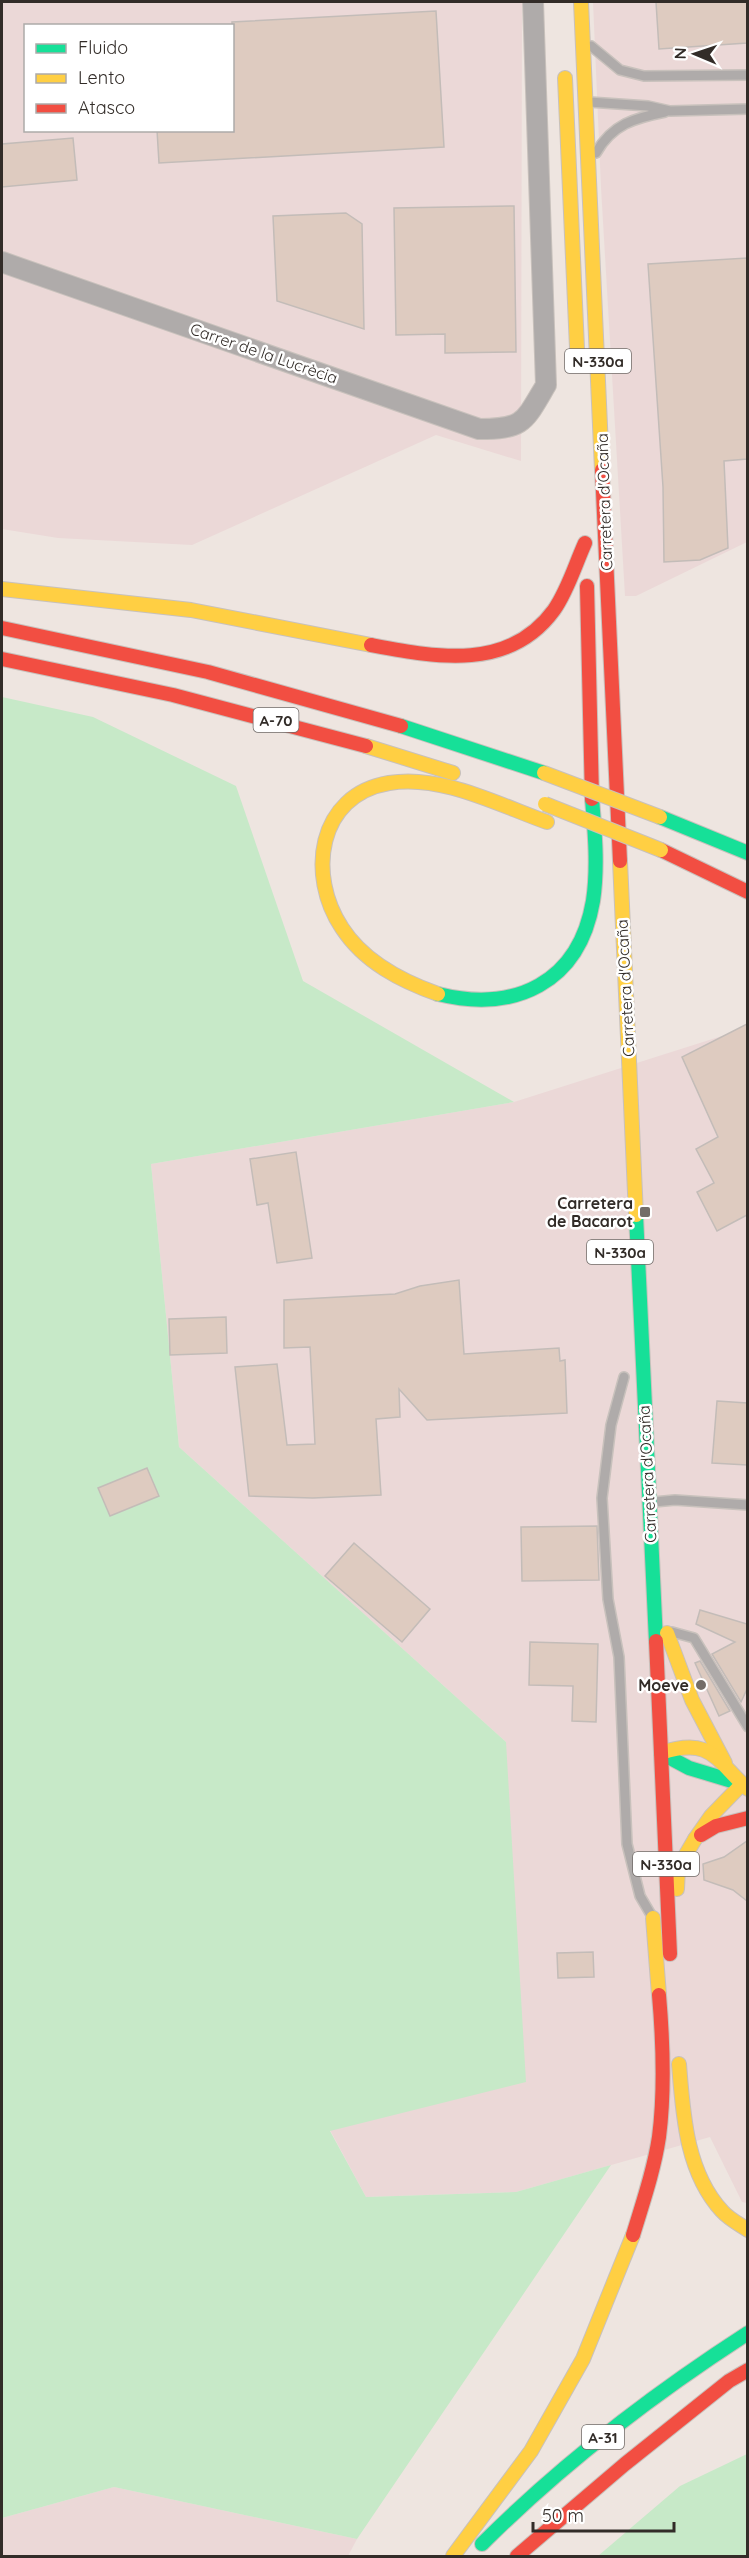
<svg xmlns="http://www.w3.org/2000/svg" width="749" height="2558" font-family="Quicksand,sans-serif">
	<rect width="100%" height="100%" fill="#eee5e0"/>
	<g fill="#ebd8d7" fill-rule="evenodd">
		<path d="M 2,2 L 522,2 L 521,461 L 436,435 L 192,545 L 58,538 L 2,529 ZM 26,26 L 232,26 L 232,130 L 26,130 Z"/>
		<polygon points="593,2 747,2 747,542 636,596 625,596 601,188"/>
		<polygon points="747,1028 747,2203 742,2202 710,2137 516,2192 366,2197 330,2130 506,1742 179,1447 151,1164 514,1102"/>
		<polygon points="114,2487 357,2539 348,2556 2,2556 2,2518"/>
	</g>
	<g fill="#c7e9c8">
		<polygon points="2,697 93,717 236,786 303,981 514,1102 151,1164 179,1447 506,1742 526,2082 330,2131 366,2197 516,2192 611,2165 357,2539 114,2487 2,2518"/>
		<polygon points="747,2454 747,2556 598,2556 680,2486"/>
	</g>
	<g fill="#decbc0" stroke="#c3bcb8" stroke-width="1.5">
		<polygon points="656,2 747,2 747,43 659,49"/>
		<polygon points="436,11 444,147 159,163 157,130 232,130 232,22"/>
		<polygon points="73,138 77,180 2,187 2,144"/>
		<polygon points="514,206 516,352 445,353 445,334 396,335 394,208"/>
		<polygon points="346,213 362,224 364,329 277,301 273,216"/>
		<polygon points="747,258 747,459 724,461 728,548 700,560 664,562 663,487 648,264"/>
		<polygon points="747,1024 747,1215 717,1231 697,1192 714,1183 696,1149 718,1137 682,1057"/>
		<polygon points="296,1152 312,1258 277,1263 268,1203 257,1205 250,1159"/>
		<polygon points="459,1280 464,1354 559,1348 560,1361 565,1360 567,1413 427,1420 399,1389 400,1417 376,1419 381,1495 313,1498 249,1496 235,1367 277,1364 287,1445 315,1444 310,1347 284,1348 284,1300 395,1294 420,1286"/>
		<polygon points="226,1317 227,1353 170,1355 169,1319"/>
		<polygon points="717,1401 747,1403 747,1465 712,1463"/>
		<polygon points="147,1468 159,1496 110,1516 98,1488"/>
		<polygon points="597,1526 599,1580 522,1581 521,1527"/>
		<polygon points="354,1543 430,1609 402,1642 325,1576"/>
		<polygon points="700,1610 747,1624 747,1689 741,1702 712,1654 735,1642 696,1624"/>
		<polygon points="530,1642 598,1644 596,1722 572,1721 573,1686 529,1685"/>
		<polygon points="700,1661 730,1711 719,1716 695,1663"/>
		<polygon points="747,1841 747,1901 733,1890 704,1880 703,1864 724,1857"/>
		<polygon points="593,1952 594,1977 558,1978 557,1953"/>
	</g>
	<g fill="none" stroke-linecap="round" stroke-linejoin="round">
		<defs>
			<g id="lane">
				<polyline points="591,46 620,70 644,76 748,75"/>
				<polyline points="589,102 648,106 670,111 748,109"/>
				<path d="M 596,153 C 612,124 635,118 665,112"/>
				<polyline points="624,1377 611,1425 602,1498 608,1599 619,1657 627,1844 640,1896 650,1913"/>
				<polyline points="654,1502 675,1500 748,1505"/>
				<polyline points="672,1632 694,1638 748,1727"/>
			</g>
			<path id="street" d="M 2,262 L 479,429 C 524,429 524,422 546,385 L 533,2"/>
			<g id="fast">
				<polyline points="401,726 544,773"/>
				<polyline points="660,817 748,853"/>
				<path d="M 438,994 C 515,1013 579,983 593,901 C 598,868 595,833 592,799"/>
				<polyline points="636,1215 656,1641"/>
				<polyline points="661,1753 689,1768 742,1784"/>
				<path d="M 482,2544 C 563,2463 652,2395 748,2333"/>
			</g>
			<g id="slow">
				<polyline points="581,2 602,470"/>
				<polyline points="565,78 577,348"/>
				<polyline points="2,589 191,610 371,645"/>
				<polyline points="366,746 453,773"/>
				<polyline points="620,861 636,1215"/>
				<path d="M 438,994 C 401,981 364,962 342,928 C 307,876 317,795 389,783 C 441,774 499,805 547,822"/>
				<polyline points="667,1633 692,1700 725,1763"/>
				<path d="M 661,1753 C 712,1736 716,1761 748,1789"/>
				<polyline points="695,1839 711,1816 742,1784"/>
				<polyline points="677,1889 678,1868 695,1839"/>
				<polyline points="653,1918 659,1995"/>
				<path d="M 679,2064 C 683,2114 686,2172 722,2211 C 729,2219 739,2224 748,2230"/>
				<polyline points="453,2556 531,2451 583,2359 633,2235"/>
			</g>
			<g id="jam">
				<polyline points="602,470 620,861"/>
				<polyline points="587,586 592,799"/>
				<polyline points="2,628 208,672 401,726"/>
				<path d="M 371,645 C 435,657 509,672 554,610 C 568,590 575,565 585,543"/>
				<polyline points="2,659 173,695 366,746"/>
				<polyline points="661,850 748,892"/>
				<polyline points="656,1641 670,1954"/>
				<polyline points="701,1835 716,1826 748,1818"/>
				<path d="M 633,2235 C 643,2202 654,2170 659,2137 C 665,2091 663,2041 659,1995"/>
				<polyline points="517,2556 625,2464 729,2381 748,2370"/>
			</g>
		</defs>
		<use href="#lane" stroke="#c8c1bc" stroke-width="12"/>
		<use href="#street" stroke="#c8c1bc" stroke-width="22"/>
		<use href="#fast" stroke="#c8c1bc" stroke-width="16"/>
		<use href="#slow" stroke="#c8c1bc" stroke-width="16"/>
		<use href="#jam" stroke="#c8c1bc" stroke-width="16"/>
		<use href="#lane" stroke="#afabaa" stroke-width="9"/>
		<use href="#street" stroke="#afabaa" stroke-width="20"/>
		<use href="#fast" stroke="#16e098" stroke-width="14"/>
		<use href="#slow" stroke="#ffcf43" stroke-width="14"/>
		<use href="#jam" stroke="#f24e42" stroke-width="14"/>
		<defs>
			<g id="slow-bridge">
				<polyline points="544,773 660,817"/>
				<polyline points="545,804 661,850"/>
			</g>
		</defs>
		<use href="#slow-bridge" stroke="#c8c1bc" stroke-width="16" stroke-linecap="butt"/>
		<use href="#slow-bridge" stroke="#ffcf43" stroke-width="14"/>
	</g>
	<g fill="#746d68" stroke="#fff" stroke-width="2">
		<rect x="639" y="1206" width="12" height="12" rx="3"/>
		<circle cx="701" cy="1685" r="6"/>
	</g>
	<g text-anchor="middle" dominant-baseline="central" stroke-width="5" stroke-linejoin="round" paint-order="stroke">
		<g fill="#fff" stroke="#706b68" stroke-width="1.5">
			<rect x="565" y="349" width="66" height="24" rx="4.5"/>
			<rect x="253.5" y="708" width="45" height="24" rx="4.5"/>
			<rect x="587" y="1240" width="66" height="24" rx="4.5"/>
			<rect x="633" y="1852" width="66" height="24" rx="4.5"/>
			<rect x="582" y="2425" width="42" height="24" rx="4.5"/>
		</g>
		<g font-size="15" font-weight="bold" fill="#322c28">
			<text x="598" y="361">N-330a</text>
			<text x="276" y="720">A-70</text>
			<text x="620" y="1252">N-330a</text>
			<text x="666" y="1864">N-330a</text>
			<text x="603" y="2437">A-31</text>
		</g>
		<g font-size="16" fill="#322c28" stroke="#fff">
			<text transform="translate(264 353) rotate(19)">Carrer de la Lucrècia</text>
			<text transform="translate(604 502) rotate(-92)">Carretera d'Ocaña</text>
			<text transform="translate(625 988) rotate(-93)">Carretera d'Ocaña</text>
			<text transform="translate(647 1474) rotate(-93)">Carretera d'Ocaña</text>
		</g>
		<g font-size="16" font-weight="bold" fill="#322c28" stroke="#fff" text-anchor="end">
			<text x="633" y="1203">Carretera<tspan x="633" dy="18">de Bacarot</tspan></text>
			<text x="689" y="1685">Moeve</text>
		</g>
	</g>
	<rect width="749" height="2558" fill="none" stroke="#322c28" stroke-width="6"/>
	<rect x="24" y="24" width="210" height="108" fill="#ffffff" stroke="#adaba9" stroke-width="1.5"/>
	<rect x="36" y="44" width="30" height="9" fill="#16e098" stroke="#adaba9" stroke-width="1.5"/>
	<text x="78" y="54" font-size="18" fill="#322c28">Fluido</text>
	<rect x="36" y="74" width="30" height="9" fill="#ffcf43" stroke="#adaba9" stroke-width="1.5"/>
	<text x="78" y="84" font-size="18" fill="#322c28">Lento</text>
	<rect x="36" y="104" width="30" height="9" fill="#f24e42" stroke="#adaba9" stroke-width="1.5"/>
	<text x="78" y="114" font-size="18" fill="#322c28">Atasco</text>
	<g transform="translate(695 54) rotate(272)" stroke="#ffffff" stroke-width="4.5" paint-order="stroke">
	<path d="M0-4.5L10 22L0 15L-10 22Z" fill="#322c28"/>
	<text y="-9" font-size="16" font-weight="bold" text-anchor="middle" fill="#322c28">N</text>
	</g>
	<path d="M533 2522v9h141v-9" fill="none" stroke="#322c28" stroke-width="3"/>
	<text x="542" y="2522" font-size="18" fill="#322c28" stroke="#ffffff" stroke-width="4.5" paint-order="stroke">50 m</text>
</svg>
